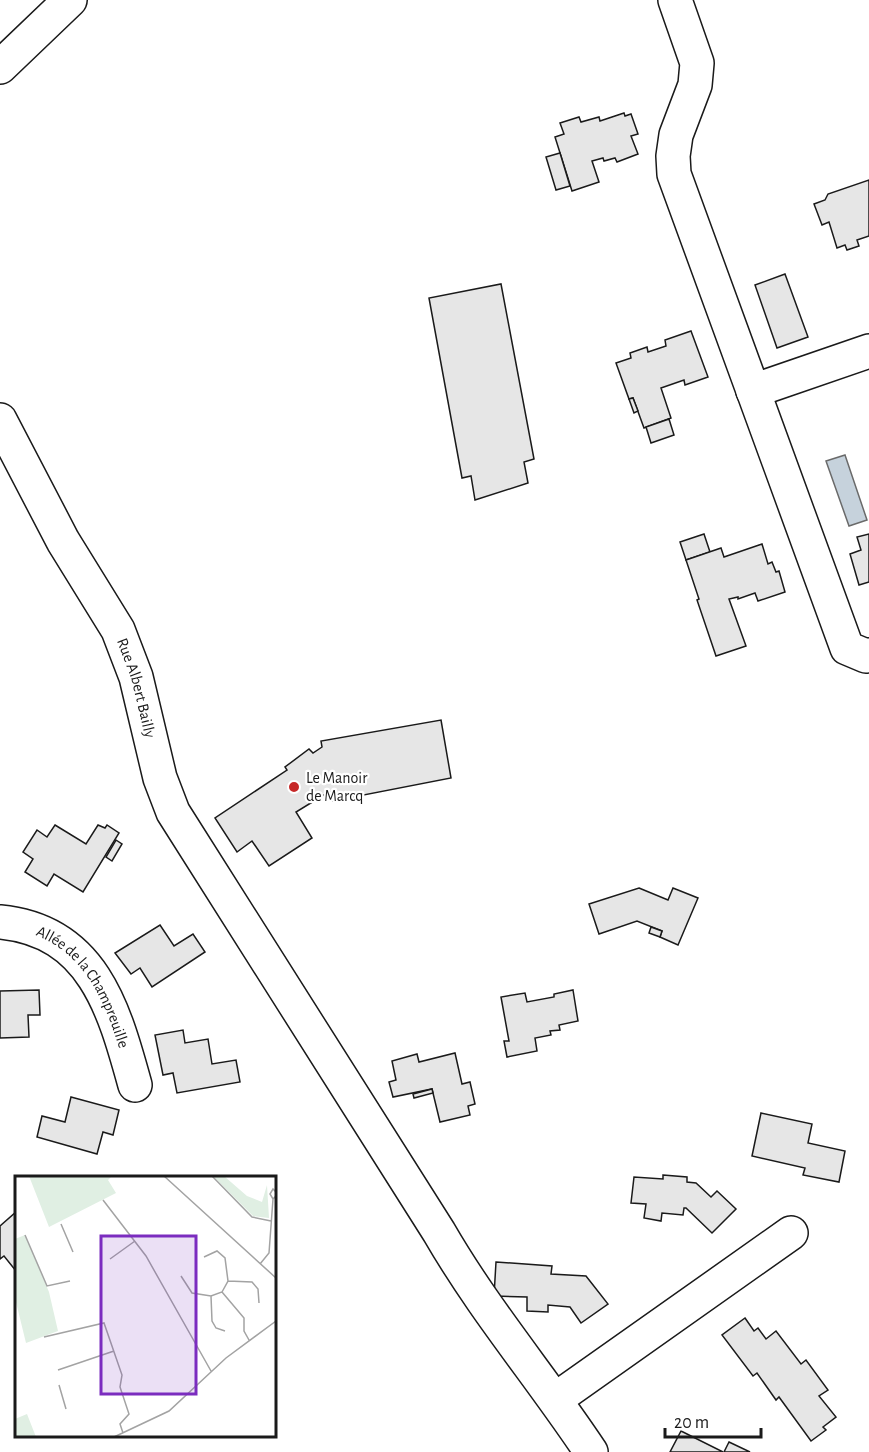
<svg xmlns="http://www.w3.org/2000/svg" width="869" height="1452" font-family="'Alegreya Sans',sans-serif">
	<rect width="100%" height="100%" fill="#fff"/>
	<polygon fill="#c6d2dc" stroke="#6a6a6a" stroke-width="1.5" points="845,455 867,520 849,526 826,461"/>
	<g fill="#e6e6e6" stroke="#1a1a1a" stroke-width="1.5">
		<polygon points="624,113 625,116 631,114 638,134 631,136 638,154 617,162 615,158 604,161 603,158 592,161 599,182 572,191 555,137 564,134 560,123 579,117 581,122 599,117 600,121"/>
		<polygon points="560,153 570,186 556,190 546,157"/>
		<polygon points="869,180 869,236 857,240 859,246 847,250 845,245 837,248 829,222 822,225 814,204 825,200 828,194"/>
		<polygon points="785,274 808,337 777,348 755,285"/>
		<polygon points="501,284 534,459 524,462 528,483 475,500 471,476 462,478 429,298"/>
		<polygon points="691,331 708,377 685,385 684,380 661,388 671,418 644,428 633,398 629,399 616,363 631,358 630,353 647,347 648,352 666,346 665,340"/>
		<polygon points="633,398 638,411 634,413 629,399"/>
		<polygon points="669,419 674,435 651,443 646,427"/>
		<polygon points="704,534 710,552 686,560 680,542"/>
		<polygon points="869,534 869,582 859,585 850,554 861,550 857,537"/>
		<polygon points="762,544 768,564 772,562 776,572 779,571 785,592 758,601 755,593 738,599 738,597 729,599 746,646 716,656 697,600 699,599 686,560 721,548 724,557"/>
		<polygon points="441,720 451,778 333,801 330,792 327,793 296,812 312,838 269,866 252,841 237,852 215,818 287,770 285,767 309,749 313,753 322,747 321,741"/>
		<polygon points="55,825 86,844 98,825 105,828 107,825 119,833 83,892 54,874 47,886 25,872 33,859 23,852 37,830 47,837"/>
		<polygon points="116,840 122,844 112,861 106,857"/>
		<polygon points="639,888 668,900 673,888 698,898 678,945 660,937 662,931 637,921 599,934 589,904"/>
		<polygon points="160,925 174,946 193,934 205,952 152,987 140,968 131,974 115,953"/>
		<polygon points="651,927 662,931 660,937 649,933"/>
		<polygon points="39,990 40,1015 28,1015 29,1037 0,1038 0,991"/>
		<polygon points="573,990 578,1021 559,1025 560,1030 550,1031 551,1035 535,1038 537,1051 507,1057 504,1041 509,1041 501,997 525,993 527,1002 554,997 554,994"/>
		<polygon points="183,1030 185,1043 208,1039 212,1064 236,1060 240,1082 177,1093 173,1073 163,1075 155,1035"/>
		<polygon points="455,1053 462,1084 470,1082 475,1104 468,1106 470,1115 440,1122 432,1089 393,1097 389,1082 396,1080 392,1061 417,1054 419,1062"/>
		<polygon points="432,1089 433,1093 414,1098 413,1094"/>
		<polygon points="71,1097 119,1110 113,1135 103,1132 97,1154 37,1137 42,1116 65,1122"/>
		<polygon points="761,1113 812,1124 808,1143 845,1151 839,1182 803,1175 805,1168 752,1156"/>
		<polygon points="663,1175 687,1177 687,1182 696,1183 711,1197 717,1191 736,1209 712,1233 686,1208 684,1208 683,1215 662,1213 661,1221 644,1218 646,1204 631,1203 634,1177 663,1179"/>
		<polygon points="16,1212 16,1271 4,1256 0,1259 0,1226"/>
		<polygon points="496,1262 552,1266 551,1274 586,1276 608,1304 581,1323 570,1307 548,1305 548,1312 527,1311 527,1297 494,1296"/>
		<polygon points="745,1318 754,1331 758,1328 766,1339 776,1331 801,1364 806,1360 828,1390 819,1396 836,1417 823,1427 826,1430 811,1441 779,1397 776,1400 757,1373 753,1376 722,1335"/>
		<polygon points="681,1431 723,1452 670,1452"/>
		<polygon points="729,1442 750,1452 724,1452"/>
	</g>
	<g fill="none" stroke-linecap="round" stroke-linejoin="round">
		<defs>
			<g id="minor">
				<polyline points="675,0 697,63 695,85 676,135 673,156 674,174 847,648 866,656 869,655"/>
				<polyline points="753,391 869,351"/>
				<path id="s1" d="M 0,420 L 63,541 L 118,630 L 136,677 L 160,778 L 173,812 L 439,1232 C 484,1310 542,1378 591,1452"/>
				<path id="s2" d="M 0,922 C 93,931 114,1009 135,1085"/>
				<polyline points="556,1399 791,1233"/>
			</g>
			<polyline id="major" points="0,67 70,0"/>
		</defs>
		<use href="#minor" stroke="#1a1a1a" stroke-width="36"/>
		<use href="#major" stroke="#1a1a1a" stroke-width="36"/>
		<use href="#minor" stroke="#fff" stroke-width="33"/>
		<use href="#major" stroke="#fff" stroke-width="33"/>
	</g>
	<circle fill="#c62828" stroke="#fff" stroke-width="2" cx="294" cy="787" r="6"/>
	<g text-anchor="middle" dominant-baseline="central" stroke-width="4.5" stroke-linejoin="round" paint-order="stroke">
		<g font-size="16" fill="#1a1a1a" stroke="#fff">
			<text stroke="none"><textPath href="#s1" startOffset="302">Rue Albert Bailly</textPath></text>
			<text stroke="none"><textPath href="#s2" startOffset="114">Allée de la Champreuille</textPath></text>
		</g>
		<g font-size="16" fill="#1a1a1a" stroke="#fff" text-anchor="start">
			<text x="306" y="778">Le Manoir<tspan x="306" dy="18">de Marcq</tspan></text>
		</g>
	</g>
	<g transform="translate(15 1176)">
		<rect width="261" height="261" fill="#fff"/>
		<path d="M 14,0 L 97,0 L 93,4 L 101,17 L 34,51 ZM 198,0 L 209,0 L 232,20 L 247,26 L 252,9 L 254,42 L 238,40 ZM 10,59 L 34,116 L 43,155 L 11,167 L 0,122 L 0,63 ZM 12,238 L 21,261 L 0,261 L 0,243 Z" fill="#e0efe3"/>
		<path fill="none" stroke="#a3a3a3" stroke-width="1.5" d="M 149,0 L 261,102M 197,0 L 237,41 L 256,45M 261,16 L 258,13 L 255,18 L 258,23 L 261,20M 88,24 L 131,80 L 196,195M 46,48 L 58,76M 10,59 L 32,110 L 55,105M 95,83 L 120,65M 245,88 L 254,77 L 258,23M 166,100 L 177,117 L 196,120 L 207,116 L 213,105 L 210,82 L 202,75 L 189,81M 213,105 L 237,106 L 243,113 L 244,127M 207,116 L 229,142 L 229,155 L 234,164M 196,120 L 197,145 L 201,152 L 210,155M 29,161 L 89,147 L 107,199 L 105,211 L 114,238 L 105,248 L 108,257M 43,194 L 99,175M 44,209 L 51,233M 99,261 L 154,235 L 211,182 L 261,145"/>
		<path fill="#7b2cbf" fill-opacity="0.15" stroke="#7b2cbf" stroke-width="3" d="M 86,60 L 181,60 L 181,218 L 86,218 Z"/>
		<rect width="261" height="261" fill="none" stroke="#1a1a1a" stroke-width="3"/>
	</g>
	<path d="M665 1428v9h96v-9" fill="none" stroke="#1a1a1a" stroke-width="3"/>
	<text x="674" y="1428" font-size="18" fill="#1a1a1a" stroke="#ffffff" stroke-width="4.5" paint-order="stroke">20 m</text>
</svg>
